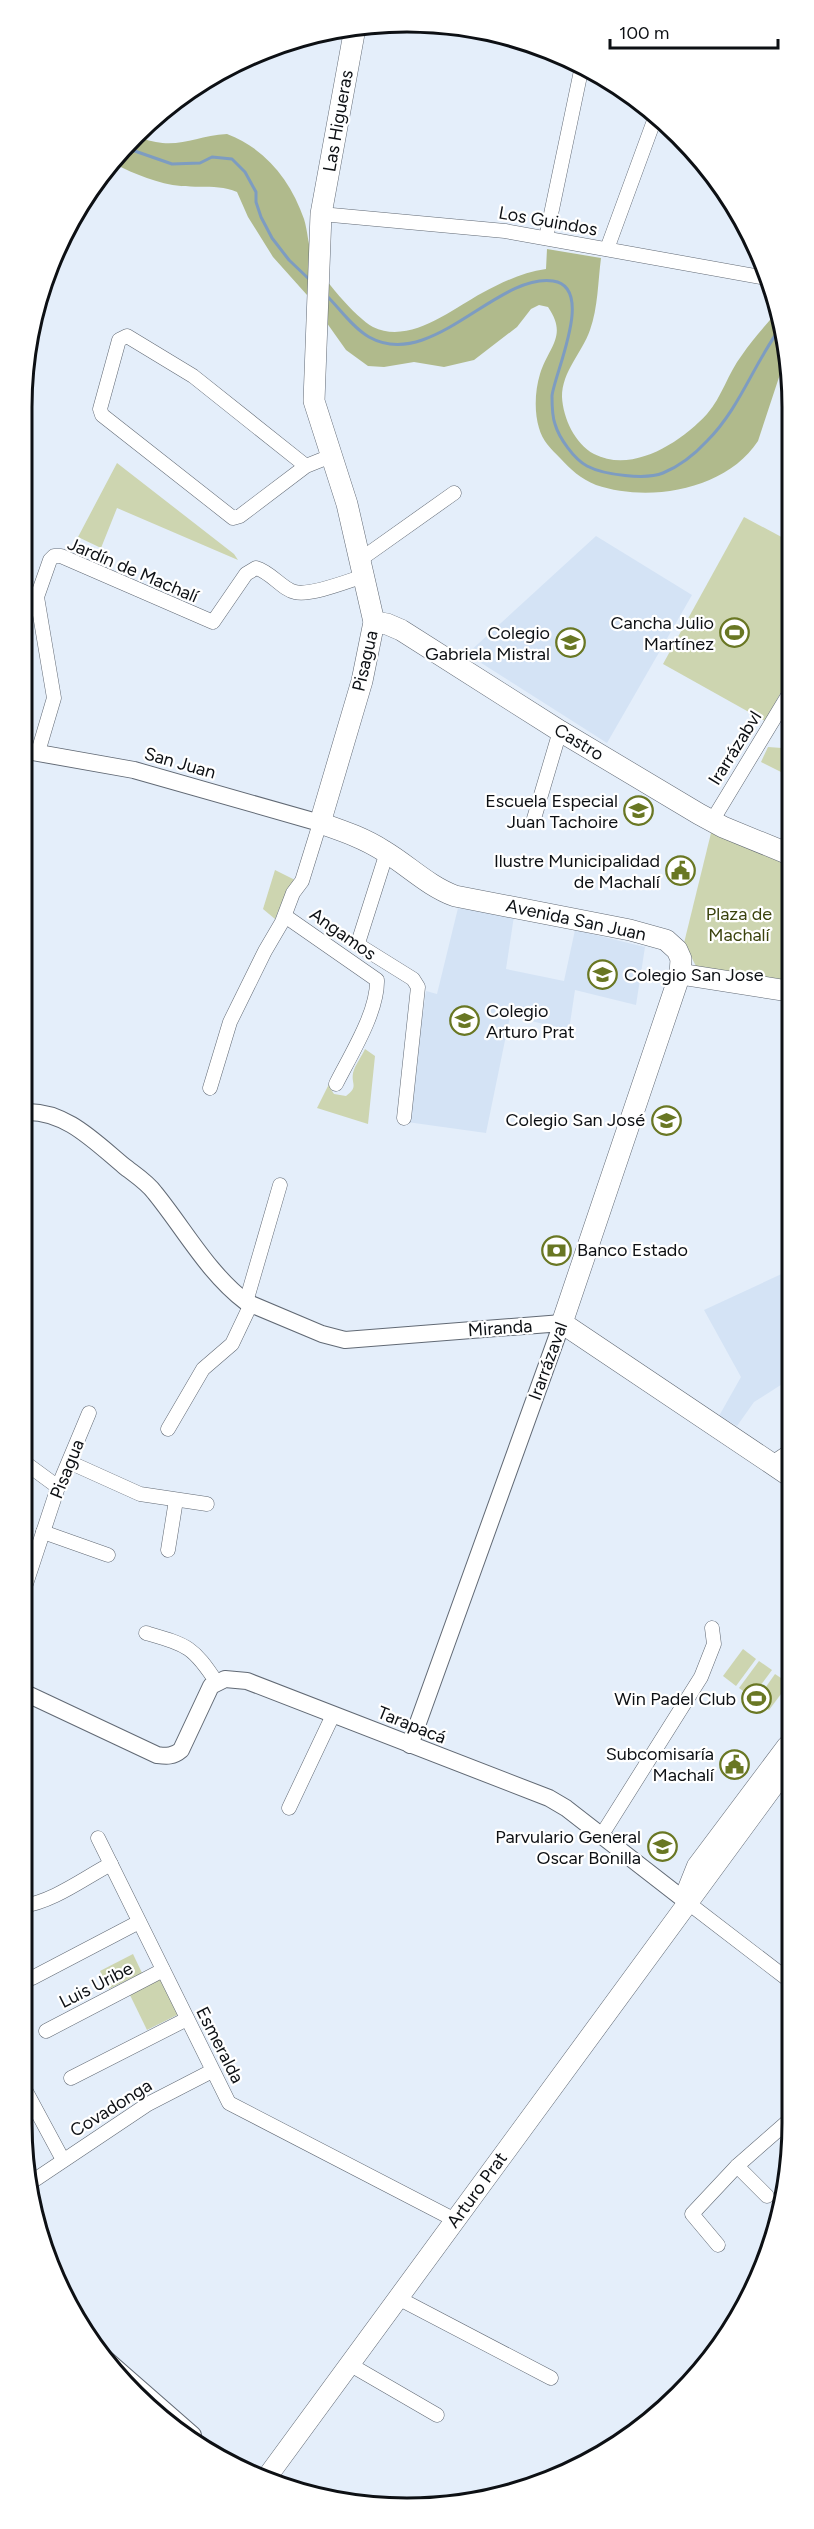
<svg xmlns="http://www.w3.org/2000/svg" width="814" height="2529" font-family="Figtree,sans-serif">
	<rect width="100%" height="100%" fill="#e4eefa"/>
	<g fill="#d4e3f5">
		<polygon points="596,536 692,595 607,743 467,654"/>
		<polygon points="458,908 514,916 506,969 564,981 575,930 645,947 636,1005 575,990 569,1030 510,1016 486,1133 407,1122 426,991 437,994"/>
		<polygon points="788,1271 787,1381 754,1402 737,1426 719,1416 741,1377 704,1310"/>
	</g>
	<g fill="#cdd5b0">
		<polygon points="117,463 234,554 238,560 117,508 101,548 78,537"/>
		<polygon points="744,517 789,541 789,678 765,721 663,664"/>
		<polygon points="789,744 789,776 761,762 768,747 782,748"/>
		<polygon points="712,829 789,859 788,980 783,982 698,970 684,943"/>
		<polygon points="275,870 295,880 288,888 275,919 263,909"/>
		<path d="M 365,1049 L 375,1056 L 368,1124 L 317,1108 L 330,1082 L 330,1088 L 334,1094 L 346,1096 C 359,1086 351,1085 353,1073 C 355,1065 362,1056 365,1049 Z"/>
		<polygon points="743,1649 756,1659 736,1686 723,1676"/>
		<polygon points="759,1661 772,1670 752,1697 739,1688"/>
		<polygon points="775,1674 787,1682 787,1686 769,1710 756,1701"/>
		<polygon points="133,1954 142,1973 109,1989 100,1971"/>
		<polygon points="160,1976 179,2014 147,2030 129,1993"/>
	</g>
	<path fill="#b0ba8c" d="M 227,134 C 265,148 291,181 304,219 C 308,232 308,246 313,259 C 320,276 356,318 373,327 C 410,345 452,309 482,293 C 503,282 523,272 546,269 L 547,249 L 601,258 C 598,281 598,308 590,330 C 582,353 562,371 562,397 C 563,418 575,444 594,454 C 633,474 681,442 707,414 C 722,397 728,373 742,355 C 752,340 765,326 776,313 L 788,350 L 758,441 C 726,490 649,503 596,485 C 581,479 570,469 560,458 C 551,449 542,440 539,428 C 534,412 535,390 540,374 C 549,346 568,336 548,307 L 539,305 L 531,309 L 517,327 L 474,360 L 444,367 L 414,362 L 384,367 L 368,366 L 346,350 L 307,295 L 273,257 L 248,217 L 237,192 C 219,184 200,188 181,186 C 159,184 134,174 115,164 L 141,138 C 177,151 193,136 227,134 Z"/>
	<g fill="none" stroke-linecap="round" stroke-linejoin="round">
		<g stroke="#7d9cc1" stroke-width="3">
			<polyline points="129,149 172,164 200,163 212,157 232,159 245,172 256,192 256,202 261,217 272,238 289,260 311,281"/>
			<path d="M 327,296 C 340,309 353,328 369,337 C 431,372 497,273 553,281 C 596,287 554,374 552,396 C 552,404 552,416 555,424 C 559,438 574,459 587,466 C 604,475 646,480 663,473 C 680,466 695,454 707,441 C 740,408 754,363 781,327"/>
		</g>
		<defs>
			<g id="minor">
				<polyline points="321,214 505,231 766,278"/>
				<polyline points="546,238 582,66"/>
				<polyline points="607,249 655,118"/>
				<polyline points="306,466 193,376 127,336 119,340 100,409 102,415 233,518 240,516 306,466 331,456"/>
				<polyline points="361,559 454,493"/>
				<path d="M 38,752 L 54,698 L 37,597 L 50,560 L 54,556 L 61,556 L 213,622 L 246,574 L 256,568 C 271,572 283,590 295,592 C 311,596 348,581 364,576"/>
				<polyline points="712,821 789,694"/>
				<polyline points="533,822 560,731"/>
				<polyline points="387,852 359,940 360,946 413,979 418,987 404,1118"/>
				<path d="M 285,916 L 377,980 C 378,1012 350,1056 336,1084"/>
				<polyline points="210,1088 230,1022 265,951 282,922 293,893 302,881 320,823"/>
				<polyline points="246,1302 280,1185"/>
				<polyline points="168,1429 203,1369 232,1344 251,1304"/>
				<polyline points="24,1462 58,1487"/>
				<polyline points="69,1462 140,1494 207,1504"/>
				<polyline points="772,1463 787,1453"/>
				<polyline points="43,1532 108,1555"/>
				<polyline points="168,1550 176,1500"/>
				<polyline points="23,1593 58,1487 89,1413"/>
				<path d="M 146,1633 C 187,1645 193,1646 217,1683"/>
				<polyline points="289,1808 333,1715"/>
				<polyline points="601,1836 701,1677 714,1644 712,1628"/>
				<polyline points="98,1838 229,2103 455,2220"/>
				<polyline points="687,1902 786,1978"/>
				<path d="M 22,1906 C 53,1902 84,1878 111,1864"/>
				<polyline points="32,1978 139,1922"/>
				<polyline points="46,2031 163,1970"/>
				<polyline points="71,2078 187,2019"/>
				<polyline points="21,2082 63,2160"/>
				<polyline points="737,2166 767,2196"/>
				<polyline points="33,2181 148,2104 212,2071"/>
				<polyline points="718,2245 692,2214 737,2166 786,2123"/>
				<polyline points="398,2298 551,2378"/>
				<polyline points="349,2364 437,2415"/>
			</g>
			<g id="tertiary">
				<polyline points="27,751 134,770 320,823"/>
				<path d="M 25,1112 C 65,1110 95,1142 124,1166 C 134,1174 147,1182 155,1193 C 185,1230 208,1273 246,1302 L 322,1334 L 345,1340 L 562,1323 L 410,1745"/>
				<path d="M 23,1692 L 157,1755 C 166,1756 173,1757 181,1750 L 211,1686 L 225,1679 L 247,1681 L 549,1798 L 566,1808 L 687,1902"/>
				<polyline points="105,2358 193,2435"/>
			</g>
			<g id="secondary">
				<polyline points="687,1891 697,1866 787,1746"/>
				<polyline points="267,2477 786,1769"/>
			</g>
			<g id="primary">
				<path d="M 355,28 L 321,214 L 314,401 L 347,504 L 374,622 L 362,681 L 320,823 C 343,831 364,838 384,851 C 409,866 428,886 455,896 L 630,930 L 666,940 L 677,950 L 681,959 L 680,974 L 562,1323 L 787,1474"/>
				<polyline points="374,622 387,624 401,630 560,731 699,814 723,827 789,854"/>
				<polyline points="680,974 788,991"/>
			</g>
		</defs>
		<use href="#minor" stroke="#616974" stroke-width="15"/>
		<use href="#tertiary" stroke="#616974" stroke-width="18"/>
		<use href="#secondary" stroke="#616974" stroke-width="21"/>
		<use href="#primary" stroke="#616974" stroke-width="22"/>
		<use href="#minor" stroke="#fff" stroke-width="14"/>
		<use href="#tertiary" stroke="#fff" stroke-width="16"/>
		<use href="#secondary" stroke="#fff" stroke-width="20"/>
		<use href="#primary" stroke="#fff" stroke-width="21"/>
	</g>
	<defs>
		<symbol id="stadium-ring" viewBox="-11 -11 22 22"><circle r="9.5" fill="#fff" stroke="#697723" stroke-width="1.5"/><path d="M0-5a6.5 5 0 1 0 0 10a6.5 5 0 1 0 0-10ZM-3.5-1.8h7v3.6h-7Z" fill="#697723"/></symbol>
		<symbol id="school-ring" viewBox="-11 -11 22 22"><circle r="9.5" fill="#fff" stroke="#697723" stroke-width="1.5"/><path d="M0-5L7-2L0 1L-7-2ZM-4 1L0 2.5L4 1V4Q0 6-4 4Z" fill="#697723"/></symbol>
		<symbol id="civic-ring" viewBox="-11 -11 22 22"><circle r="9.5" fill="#fff" stroke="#697723" stroke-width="1.5"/><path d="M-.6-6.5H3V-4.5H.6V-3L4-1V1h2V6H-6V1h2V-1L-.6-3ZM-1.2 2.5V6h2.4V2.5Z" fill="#697723"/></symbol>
		<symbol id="bank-ring" viewBox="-11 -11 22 22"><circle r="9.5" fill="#fff" stroke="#697723" stroke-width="1.5"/><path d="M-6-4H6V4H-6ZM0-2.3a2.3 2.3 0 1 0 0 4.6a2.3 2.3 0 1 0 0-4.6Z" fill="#697723"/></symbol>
	</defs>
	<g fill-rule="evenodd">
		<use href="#stadium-ring" x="718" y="616" width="33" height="33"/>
		<use href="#school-ring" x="554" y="626" width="33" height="33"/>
		<use href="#school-ring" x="622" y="794" width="33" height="33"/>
		<use href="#civic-ring" x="664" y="854" width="33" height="33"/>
		<use href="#school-ring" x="586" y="958" width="33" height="33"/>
		<use href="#school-ring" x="448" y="1004" width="33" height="33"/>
		<use href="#school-ring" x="650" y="1104" width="33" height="33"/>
		<use href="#bank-ring" x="540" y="1234" width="33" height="33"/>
		<use href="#stadium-ring" x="740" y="1682" width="33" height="33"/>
		<use href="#civic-ring" x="718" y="1748" width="33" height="33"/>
		<use href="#school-ring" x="646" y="1830" width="33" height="33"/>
	</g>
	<g text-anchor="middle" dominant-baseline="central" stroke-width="4.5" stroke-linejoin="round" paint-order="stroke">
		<g font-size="18" fill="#0d1014" stroke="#fff">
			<text transform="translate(338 121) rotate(-80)">Las Higueras</text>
			<text transform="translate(548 221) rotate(10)">Los Guindos</text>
			<text transform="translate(133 570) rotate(23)">Jardín de Machalí</text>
			<text transform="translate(365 661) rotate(-77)">Pisagua</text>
			<text transform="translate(579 742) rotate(31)">Castro</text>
			<text transform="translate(735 748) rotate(-58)">Irarrázabvl</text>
			<text transform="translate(180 763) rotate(16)">San Juan</text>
			<text transform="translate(576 920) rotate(12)">Avenida San Juan</text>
			<text transform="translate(343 934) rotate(35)">Angamos</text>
			<text transform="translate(500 1328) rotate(-4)">Miranda</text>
			<text transform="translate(548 1361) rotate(-70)">Irarrázaval</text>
			<text transform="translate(67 1469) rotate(-68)">Pisagua</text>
			<text transform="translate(412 1725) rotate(22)">Tarapacá</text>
			<text transform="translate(96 1985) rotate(-27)">Luis Uribe</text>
			<text transform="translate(220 2045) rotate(63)">Esmeralda</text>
			<text transform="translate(111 2108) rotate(-32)">Covadonga</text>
			<text transform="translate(477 2190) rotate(-54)">Arturo Prat</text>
		</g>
		<g font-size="18" fill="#0d1014" stroke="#fff" text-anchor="end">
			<text x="714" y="623">Cancha Julio<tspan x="714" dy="21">Martínez</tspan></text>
			<text x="550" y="633">Colegio<tspan x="550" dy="21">Gabriela Mistral</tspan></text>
			<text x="618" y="801">Escuela Especial<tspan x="618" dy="21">Juan Tachoire</tspan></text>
			<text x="660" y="861">Ilustre Municipalidad<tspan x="660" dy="21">de Machalí</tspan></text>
			<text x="624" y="975" text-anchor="start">Colegio San Jose</text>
			<text x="486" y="1011" text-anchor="start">Colegio<tspan x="486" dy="21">Arturo Prat</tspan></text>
			<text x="645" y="1120">Colegio San José</text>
			<text x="577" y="1250" text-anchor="start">Banco Estado</text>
			<text x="736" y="1699">Win Padel Club</text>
			<text x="714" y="1754">Subcomisaría<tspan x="714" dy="21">Machalí</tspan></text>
			<text x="641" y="1837">Parvulario General<tspan x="641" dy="21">Oscar Bonilla</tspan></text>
		</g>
		<g font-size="18" fill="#3a420c" stroke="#fff">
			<text x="739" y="914">Plaza de<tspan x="739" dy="21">Machalí</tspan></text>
		</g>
	</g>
	<path d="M0 0H814V2529H0ZM407 32H407A375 375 0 0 1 782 407V2123A375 375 0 0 1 407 2498H407A375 375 0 0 1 32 2123V407A375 375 0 0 1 407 32Z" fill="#fff" fill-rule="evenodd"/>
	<path fill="none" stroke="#0d1014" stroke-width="3" d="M407 32H407A375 375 0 0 1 782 407V2123A375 375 0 0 1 407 2498H407A375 375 0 0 1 32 2123V407A375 375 0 0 1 407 32Z"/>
	<path d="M610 39v9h168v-9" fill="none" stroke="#0d1014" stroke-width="3"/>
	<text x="619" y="39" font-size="18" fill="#0d1014" stroke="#ffffff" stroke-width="4.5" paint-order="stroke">100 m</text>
</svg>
